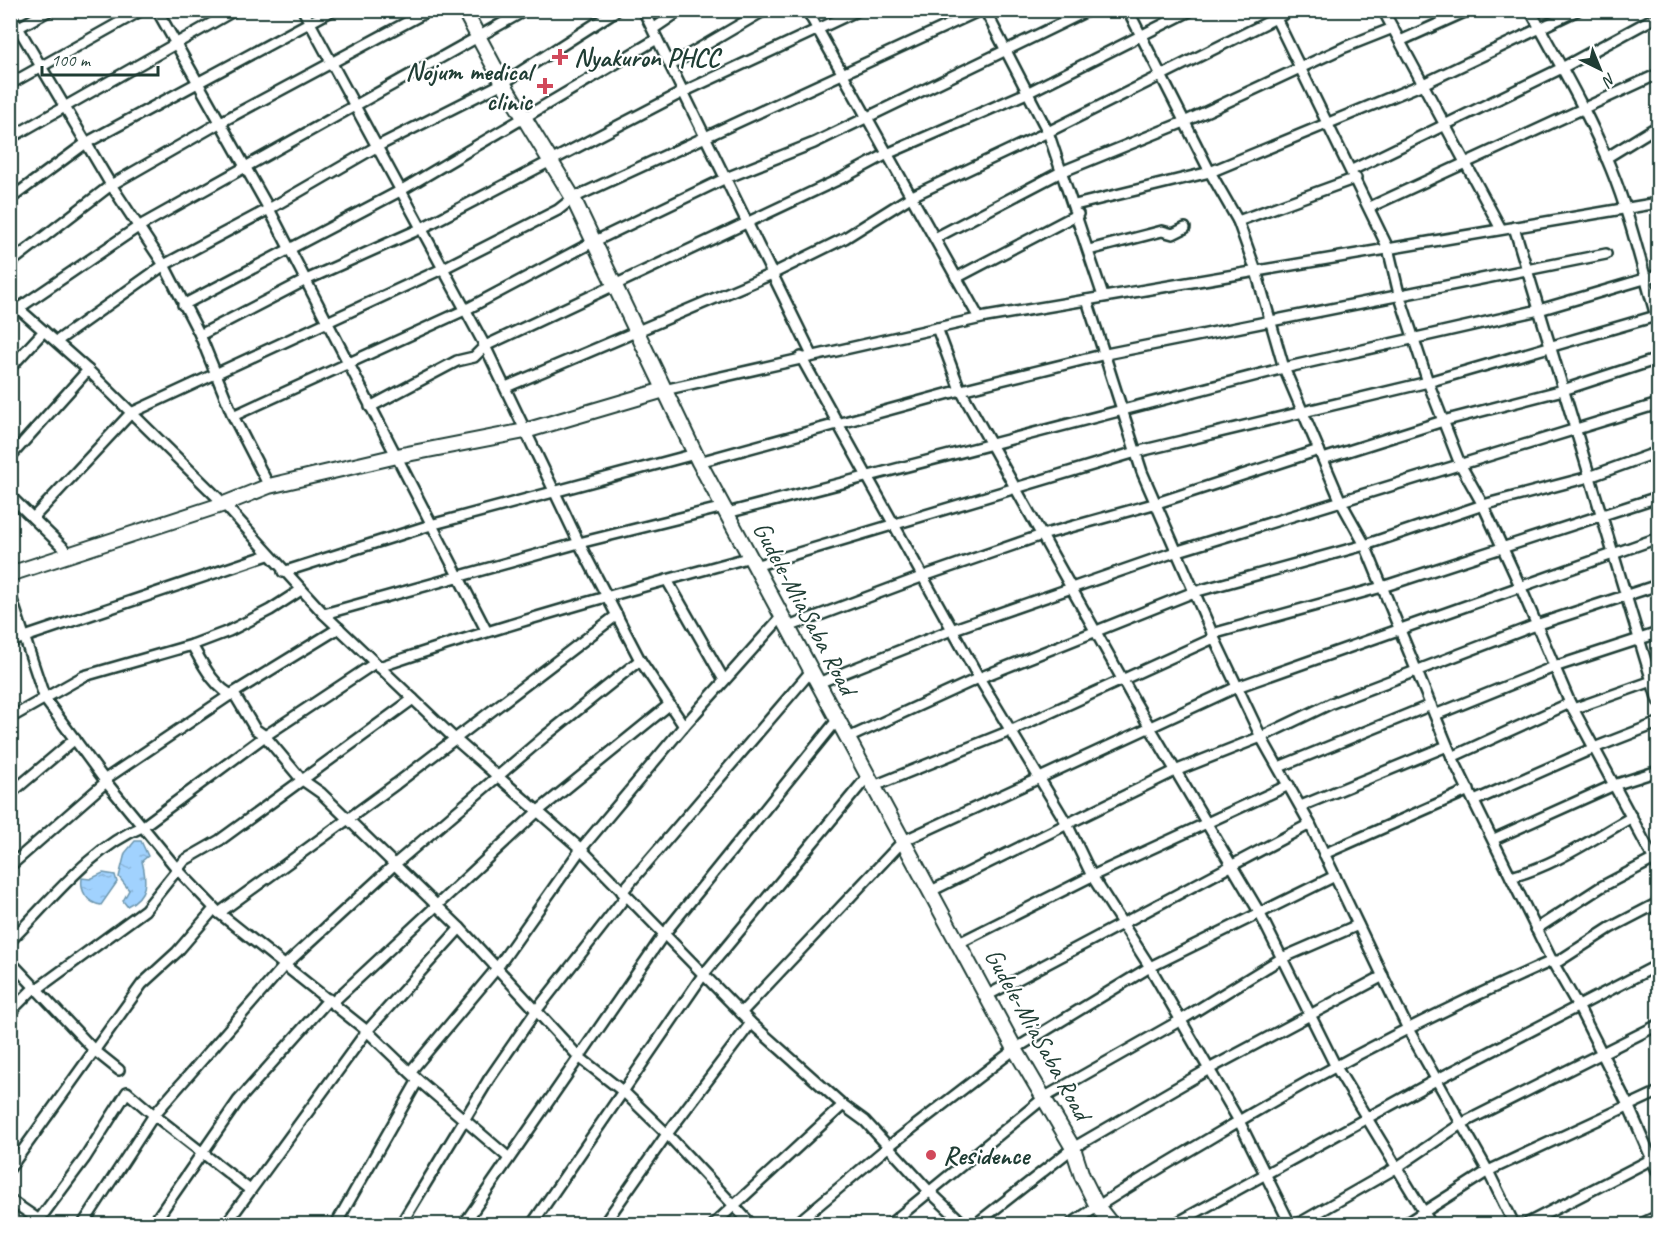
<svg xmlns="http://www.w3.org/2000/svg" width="1669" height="1235" font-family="Caveat,sans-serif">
	<defs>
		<pattern id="water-ripples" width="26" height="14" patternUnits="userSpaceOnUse" patternTransform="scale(1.5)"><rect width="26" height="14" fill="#a1d2fe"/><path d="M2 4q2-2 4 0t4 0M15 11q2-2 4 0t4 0" fill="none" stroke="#8ab5da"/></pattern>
	</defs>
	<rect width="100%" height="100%" fill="#fff"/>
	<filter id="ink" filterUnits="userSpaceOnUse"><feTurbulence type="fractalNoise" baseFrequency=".0167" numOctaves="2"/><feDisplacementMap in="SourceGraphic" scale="12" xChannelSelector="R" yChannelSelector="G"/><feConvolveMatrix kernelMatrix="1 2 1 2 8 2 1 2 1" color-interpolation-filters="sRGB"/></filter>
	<g filter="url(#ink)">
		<g fill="url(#water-ripples)" stroke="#6d96ad" stroke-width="1.5">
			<path d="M 135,841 L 141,841 L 148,856 L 142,861 C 147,881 148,896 127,906 L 123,901 L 129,890 L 119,877 L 125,853 Z"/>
			<path d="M 103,873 L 115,875 L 117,882 L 101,905 C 87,903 80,891 82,878 L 90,879 Z"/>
		</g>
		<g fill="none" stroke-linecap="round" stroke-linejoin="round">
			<defs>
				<g id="street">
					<polyline points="157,10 269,209 486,630"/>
					<polyline points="303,10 485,346 579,543 640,660 684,726"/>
					<polyline points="643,10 812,355"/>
					<polyline points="807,10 979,318"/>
					<polyline points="985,10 1048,132 1103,296"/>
					<polyline points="1128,10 1210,172 1238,221 1256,271 1284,368 1341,502 1365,545 1483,505 1589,477 1658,452"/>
					<polyline points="1272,10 1388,248 1399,294 1428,382 1460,464 1483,505 1521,588 1570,703 1658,867"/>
					<polyline points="1383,10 1501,229"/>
					<path d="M 1530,10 C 1559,63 1589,114 1611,169 C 1631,218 1643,272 1658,323"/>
					<polyline points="10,14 111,185 164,265 200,335 233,416 269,486"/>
					<polyline points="653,29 681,10"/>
					<polyline points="10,32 50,10"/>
					<polyline points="1400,41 1469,10"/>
					<polyline points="671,65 765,10"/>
					<polyline points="10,84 142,10"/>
					<polyline points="10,138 235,10"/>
					<polyline points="1606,158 1658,126"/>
					<polyline points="1352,170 1560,69 1658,16"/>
					<polyline points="10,199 86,143 333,10"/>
					<polyline points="1075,205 1210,172 1423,84 1578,10"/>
					<polyline points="1370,207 1658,74"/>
					<polyline points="1238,221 1356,178"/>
					<polyline points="1514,227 1658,701"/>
					<polyline points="935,238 1061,172 1184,122 1345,47 1393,28"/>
					<polyline points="1089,250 1162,231 1173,234 1185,228"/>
					<polyline points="10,263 111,185 221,122 430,10"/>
					<polyline points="956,278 1078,214"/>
					<polyline points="1087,300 1142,472 1216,642 1261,737 1310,824 1408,1029 1488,1171 1514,1224"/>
					<polyline points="10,301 88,370 224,504 324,614 455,739 581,849 751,1023 843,1105 865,1121 929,1191 964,1224"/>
					<polyline points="183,305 400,191 657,39"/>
					<polyline points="19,308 138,227 526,10"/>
					<polyline points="937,328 959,387 1135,702 1258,910 1336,1067 1431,1224"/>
					<polyline points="200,335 306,280 420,229 683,92 859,10"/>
					<polyline points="57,341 164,265 269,209 376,147 503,83 617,10"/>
					<polyline points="801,357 979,678 1067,824 1092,876 1150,967 1239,1121 1290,1224"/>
					<polyline points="10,368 44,331"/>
					<polyline points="506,387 772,274 845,238 912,196 1048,132 1292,10"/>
					<polyline points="664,390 986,317 1658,203"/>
					<polyline points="370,407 457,361 474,357 485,346 844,177 887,154 1029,92 1192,10"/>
					<polyline points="233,416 465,310 593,242 726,178 814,143 1089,10"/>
					<polyline points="10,457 88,370"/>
					<polyline points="1323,459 1443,421 1563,390 1658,359"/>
					<polyline points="699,462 961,390 1106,354 1606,254"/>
					<polyline points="10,496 70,554"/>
					<polyline points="727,513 1284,368 1539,310 1658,275"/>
					<polyline points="33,518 131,413 442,269 558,210 573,198 981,10"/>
					<polyline points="755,566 1136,452 1428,382 1656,316"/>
					<polyline points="283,572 434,524 695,454"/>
					<polyline points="667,580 724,680"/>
					<polyline points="10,594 45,699 106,782 178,870 219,913 367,1031 418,1080 509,1158"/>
					<polyline points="324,614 579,543 724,507"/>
					<polyline points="788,627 924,576 1042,535 1157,503 1319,450"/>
					<polyline points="1212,634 1382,587 1658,497"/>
					<polyline points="10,642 268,555"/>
					<path d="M 192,645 C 202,663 215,690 236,697 L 255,729 L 265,736 L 301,779 L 321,793 L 460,928 L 579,1057 L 625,1093 L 667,1134 L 751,1224"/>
					<path d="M 379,667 C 502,625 625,591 751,557"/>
					<polyline points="818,683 954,629 1175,552 1658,404"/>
					<polyline points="1573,709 1658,679"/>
					<polyline points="1435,715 1554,667 1658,633"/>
					<polyline points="10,718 84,676 192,645 229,631 270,610 301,590"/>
					<polyline points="848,738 979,678 1194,592 1365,545 1452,757 1552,961 1578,1006 1629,1107 1658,1173"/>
					<polyline points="1452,757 1570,703"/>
					<polyline points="1279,767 1431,705"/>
					<polyline points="104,780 230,695 339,628"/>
					<polyline points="874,786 1010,731 1214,638"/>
					<polyline points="10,794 75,739"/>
					<polyline points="1474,801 1594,748 1658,723"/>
					<polyline points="1301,806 1447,746"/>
					<polyline points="1494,839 1614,785 1658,771"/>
					<polyline points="1324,854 1469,790"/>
					<polyline points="10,866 106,782"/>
					<path d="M 1511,877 C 1556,865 1592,839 1632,817"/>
					<polyline points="931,891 1175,771 1261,737 1332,703 1536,625 1658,585"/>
					<polyline points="622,892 812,670"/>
					<polyline points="219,913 396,784 617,615"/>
					<polyline points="1536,929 1601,887 1658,857"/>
					<path d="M 10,941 C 50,902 90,848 142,827 L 265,736 L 375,663"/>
					<polyline points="959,943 1092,876 1289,785"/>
					<polyline points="10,961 94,1050 119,1070"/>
					<polyline points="37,989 145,910 185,860 220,840 413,699"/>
					<polyline points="988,995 1310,824"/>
					<polyline points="333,1002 537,812 669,705"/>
					<polyline points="10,1012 35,987"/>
					<polyline points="741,1013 903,841 1237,687 1658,538"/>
					<polyline points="410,1072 497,968 581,849 684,726 783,615"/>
					<polyline points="10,1168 142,984 177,952 214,909"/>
					<polyline points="10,1200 45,1224"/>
					<polyline points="36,1224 85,1158 127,1092 154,1115 284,966 395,864 544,737 640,660"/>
					<polyline points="83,1224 154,1115 250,1190"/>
					<polyline points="153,1224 238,1101 329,999"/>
					<polyline points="226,1224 367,1031 460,928"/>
					<polyline points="336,1224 418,1080"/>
					<polyline points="401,1224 489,1079 536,1011 626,896"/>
					<polyline points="464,1224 664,934 838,719"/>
					<polyline points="532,1224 703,975 868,776"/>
					<polyline points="604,1224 667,1134 751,1023"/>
					<polyline points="714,1224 843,1105"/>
					<polyline points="796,1224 889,1146 1015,1049 1150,967 1335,876"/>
					<polyline points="890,1224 1045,1097 1181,1020 1282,958 1358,925"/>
					<polyline points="976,1224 1073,1148 1209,1069 1383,976"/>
					<path d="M 1071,1224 C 1115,1194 1161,1167 1207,1140 C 1318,1073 1433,1013 1552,961 L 1559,961 L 1610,928 L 1658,903"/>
					<polyline points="1175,1224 1436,1080 1658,965"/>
					<polyline points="1298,1224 1396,1168 1461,1124 1658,1025"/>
					<polyline points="1405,1224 1488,1171 1658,1092"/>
					<polyline points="1526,1224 1658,1156"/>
					<polyline points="1641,1224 1658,1216"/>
				</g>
				<g id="secondary">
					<polyline points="464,10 503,83 573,198 699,462 1015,1049 1073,1148 1082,1176 1097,1206 1111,1224"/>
					<polyline points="10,574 224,504 269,486 397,456 525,431 664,390"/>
				</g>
			</defs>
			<use href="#street" stroke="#1f3d34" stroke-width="14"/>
			<use href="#secondary" stroke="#1f3d34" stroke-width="18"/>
			<use href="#street" stroke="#fff" stroke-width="9"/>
			<use href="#secondary" stroke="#fff" stroke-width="14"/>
		</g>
	</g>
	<g fill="#d1495b" stroke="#fff" stroke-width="2">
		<path d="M557 48h6v6h6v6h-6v6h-6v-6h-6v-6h6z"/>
		<path d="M542 77h6v6h6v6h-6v6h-6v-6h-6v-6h6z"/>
		<circle cx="931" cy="1155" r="6"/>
	</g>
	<g text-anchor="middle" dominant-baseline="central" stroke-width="4.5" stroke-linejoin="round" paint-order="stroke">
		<g font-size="26" font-weight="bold" fill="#1f3d34" stroke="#fff" text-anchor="start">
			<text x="574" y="57">Nyakuron PHCC</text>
			<text x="532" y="71" text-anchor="end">Nojum medical<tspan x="532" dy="30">clinic</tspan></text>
			<text x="943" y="1155">Residence</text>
		</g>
		<g font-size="26" fill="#1f3d34" stroke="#fff">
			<text transform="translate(805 608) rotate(62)">Gudele-MiaSaba Road</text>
			<text transform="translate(1038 1034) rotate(61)">Gudele-MiaSaba Road</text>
		</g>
	</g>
	<rect width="1669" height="1235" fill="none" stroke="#fff" stroke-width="36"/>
	<rect x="18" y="18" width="1633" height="1199" fill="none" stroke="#1f3d34" stroke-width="2" filter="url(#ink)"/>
	<g transform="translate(1600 69) rotate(137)" stroke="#ffffff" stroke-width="4.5" paint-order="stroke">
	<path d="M0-4.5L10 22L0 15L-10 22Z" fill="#1f3d34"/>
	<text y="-9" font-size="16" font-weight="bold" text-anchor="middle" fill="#1f3d34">N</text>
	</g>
	<path d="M42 66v9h116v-9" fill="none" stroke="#1f3d34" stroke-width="3"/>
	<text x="51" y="66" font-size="18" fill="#1f3d34" stroke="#ffffff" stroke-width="4.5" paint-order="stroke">100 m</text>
</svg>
